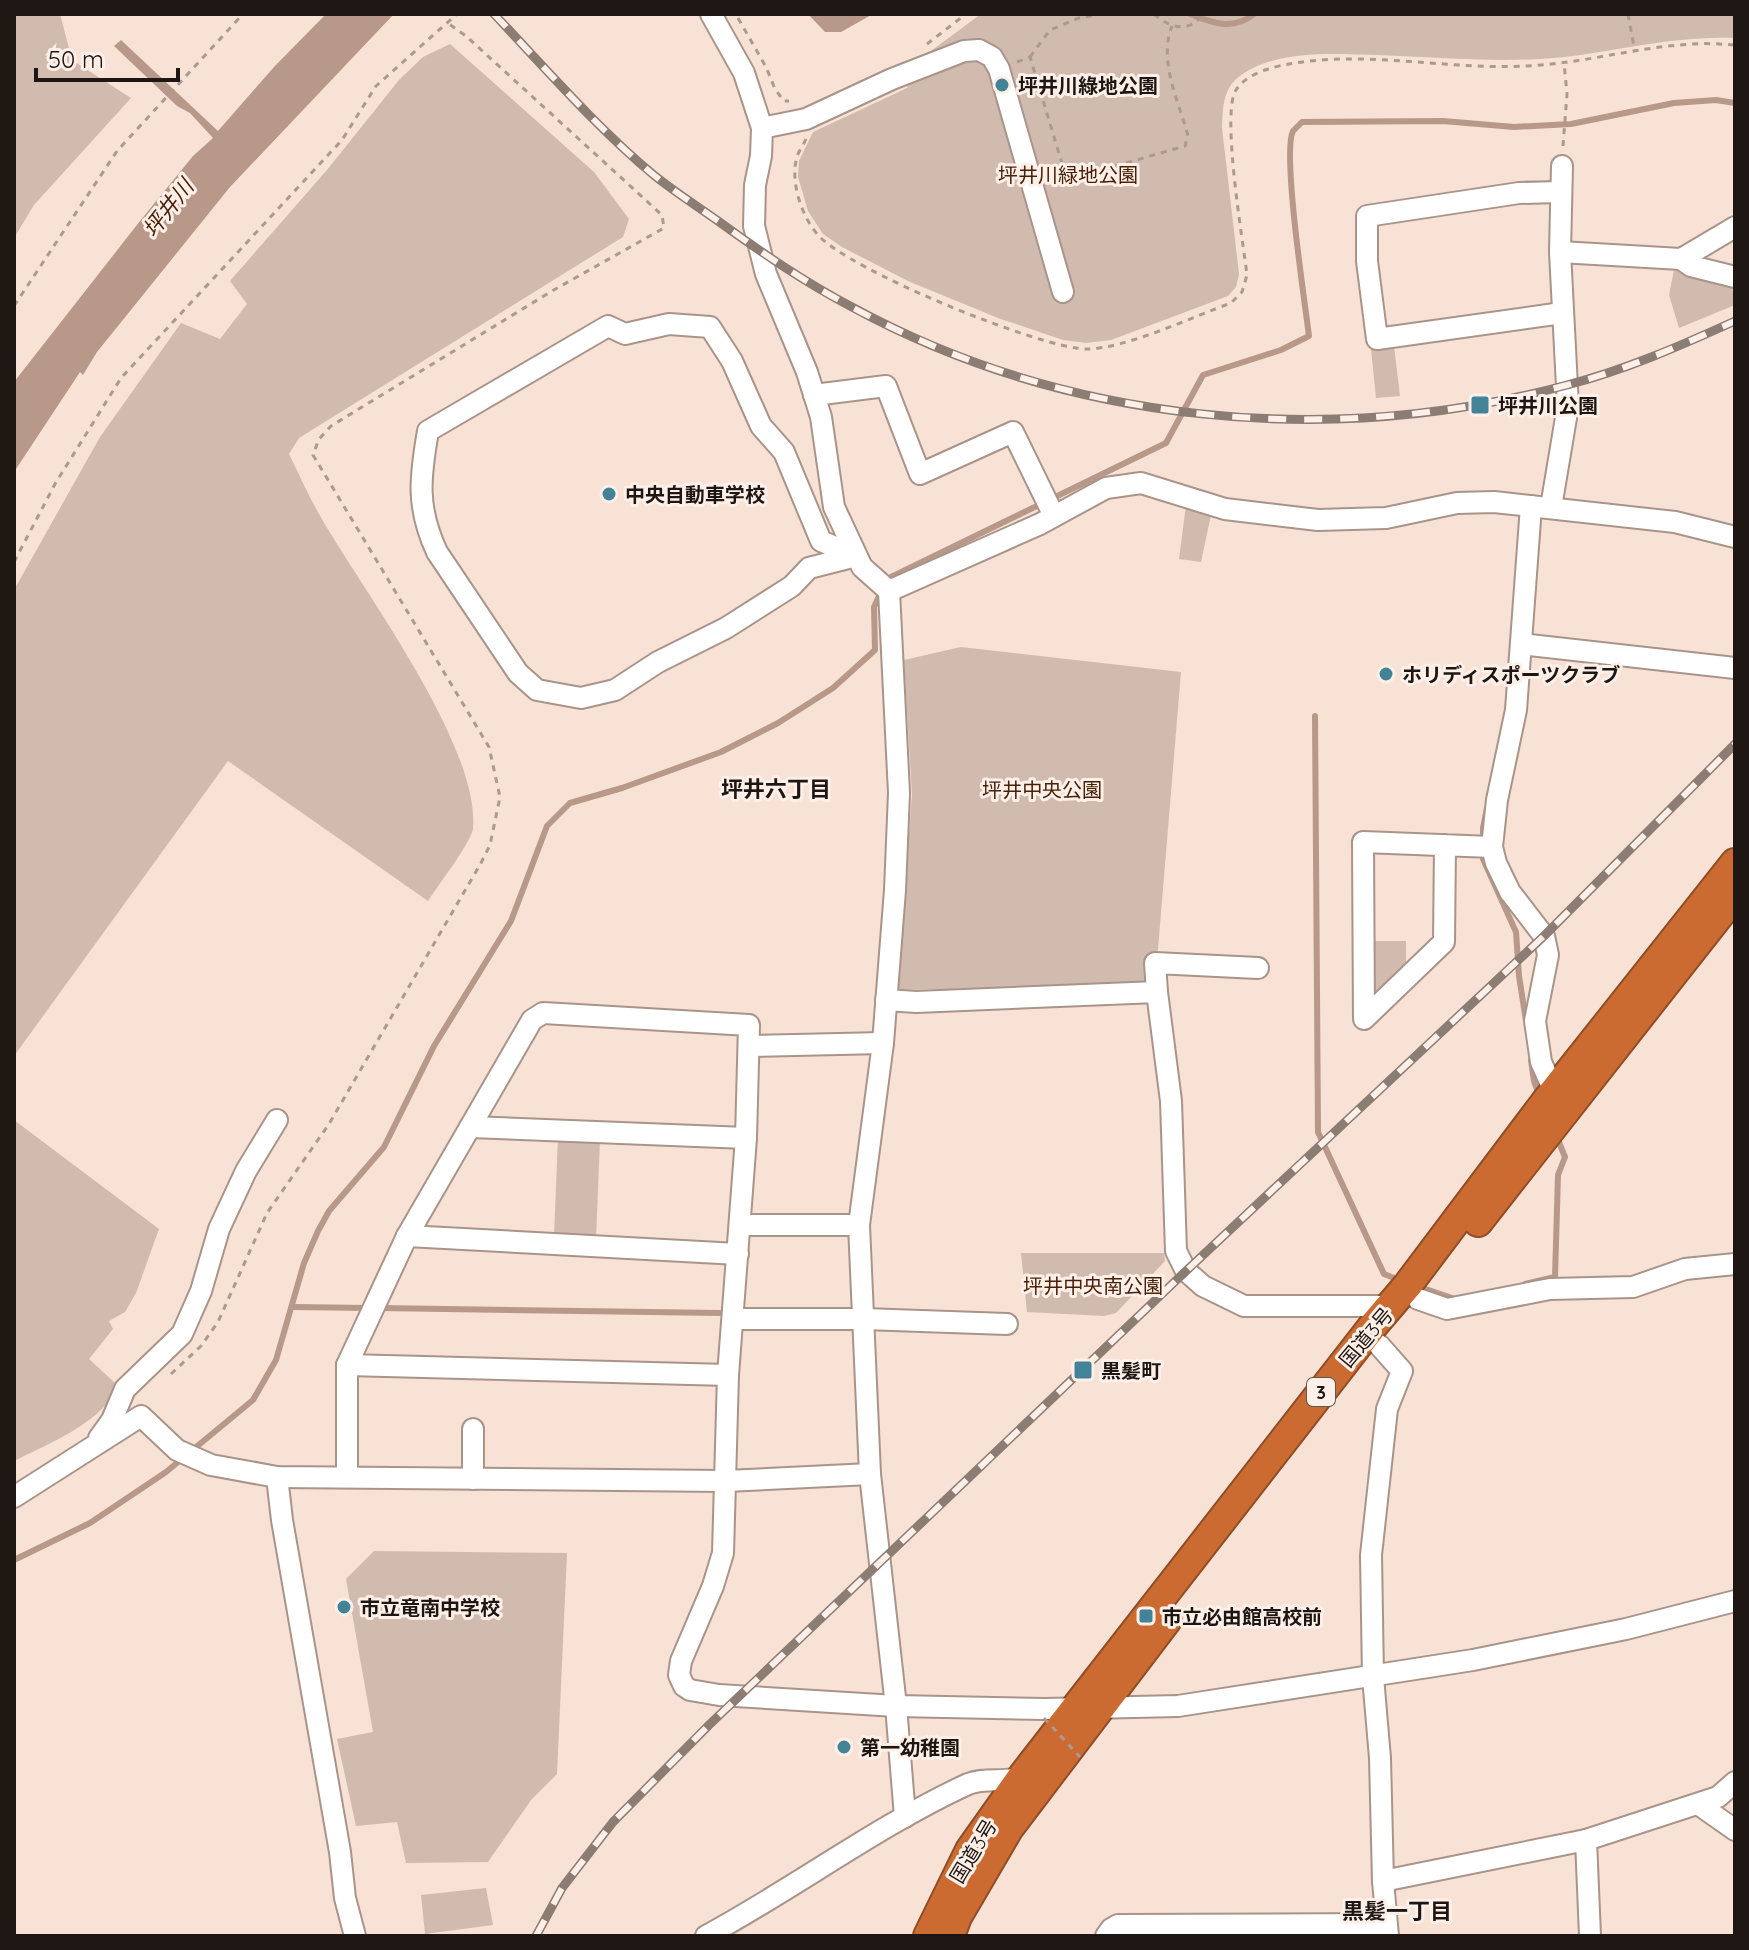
<svg xmlns="http://www.w3.org/2000/svg" width="1749" height="1950" font-family="Quicksand,'Noto Sans JP',sans-serif">
	<rect width="100%" height="100%" fill="#f8e1d5"/>
	<g fill="#d1baae">
		<polygon points="14,14 60,14 72,60 131,98 34,205 14,238"/>
		<path d="M 981,14 L 1735,14 L 1735,38 C 1674,35 1615,52 1554,58 C 1496,63 1437,57 1378,55 C 1338,54 1290,50 1253,68 C 1224,82 1223,99 1222,128 L 1239,274 L 1236,287 L 1228,296 L 1111,340 L 1086,343 L 1063,340 L 998,318 L 908,281 L 842,247 L 823,234 L 808,211 L 798,177 L 799,161 L 813,132 L 907,88 L 920,59 Z"/>
		<path d="M 450,44 L 594,172 L 629,219 L 623,237 L 299,438 L 289,454 C 299,474 308,495 319,514 C 362,590 480,744 473,829 C 471,842 437,887 428,901 L 228,761 L 14,1056 L 14,590 L 100,437 L 181,323 L 220,339 L 247,304 L 230,281 L 327,170 L 399,80 L 423,57 Z"/>
		<polygon points="1674,270 1732,286 1735,305 1679,328 1669,295"/>
		<polygon points="1394,346 1400,396 1376,398 1371,349"/>
		<polygon points="1186,505 1211,515 1201,562 1179,559"/>
		<polygon points="961,647 1181,672 1155,985 897,990 912,795 904,660"/>
		<polygon points="1372,941 1406,941 1406,970 1379,996 1371,993"/>
		<path d="M 14,1120 L 159,1229 L 136,1293 L 125,1312 L 109,1321 L 113,1329 L 89,1359 L 115,1383 C 112,1391 110,1400 105,1406 C 81,1431 44,1446 14,1461 Z"/>
		<polygon points="558,1137 600,1139 596,1239 554,1237"/>
		<polygon points="1021,1253 1164,1253 1165,1261 1116,1313 1104,1316 1027,1312"/>
		<polygon points="374,1551 567,1553 557,1774 531,1800 488,1862 406,1863 397,1822 356,1826 337,1739 373,1732 346,1579"/>
		<polygon points="486,1888 493,1925 425,1934 421,1895"/>
	</g>
	<g fill="#b79889">
		<polygon points="326,14 394,14 230,187 97,352 83,375 80,372 14,472 14,382 140,221 193,156 213,138 190,113 177,106 114,46 121,40 218,131 274,67"/>
		<polygon points="808,14 873,14 841,32 825,32"/>
	</g>
	<g fill="none" stroke-linecap="round" stroke-linejoin="round">
		<g stroke="#b79889" stroke-width="6">
			<path d="M 1190,14 C 1212,23 1233,31 1254,14"/>
			<polyline points="1315,716 1318,1132 1384,1274 1402,1281"/>
			<polyline points="1487,808 1483,828 1483,859 1516,932 1519,976 1526,1021"/>
			<polyline points="1531,1060 1534,1081 1539,1095"/>
			<polyline points="1525,1284 1555,1277 1558,1175 1565,1157 1556,1135"/>
			<polyline points="1417,1286 1455,1299"/>
			<polyline points="292,1307 368,1308"/>
			<polyline points="379,1308 720,1313"/>
			<path d="M 14,1560 L 90,1523 L 166,1472 L 253,1400 L 276,1360 L 304,1263 L 318,1231 L 329,1211 L 384,1147 L 434,1046 L 511,921 L 547,826 L 570,803 L 622,788 L 721,752 L 778,723 L 833,688 L 875,650 L 874,607 L 887,579 L 1166,443 L 1203,375 L 1281,350 L 1309,336 C 1305,303 1282,153 1293,131 C 1294,130 1301,123 1302,122 L 1443,121 L 1514,127 L 1571,124 L 1674,103 L 1716,100 L 1735,103"/>
		</g>
		<defs>
			<g id="minor">
				<polyline points="711,14 744,73 762,128 761,156 755,185 754,226 766,274 807,372 821,417 834,507 862,567 889,591 899,793 895,890 883,1043 859,1225 870,1474 896,1706 905,1817"/>
				<polyline points="762,128 806,119 892,79 964,51 979,50 992,57 999,69 1063,292"/>
				<polyline points="1560,192 1519,193 1367,216 1367,261 1377,339 1562,313"/>
				<polyline points="1560,252 1681,259 1735,227"/>
				<polyline points="1681,259 1691,266 1735,277"/>
				<path d="M 669,324 L 710,327 L 732,361 L 761,426 L 784,452 L 821,541 L 856,556 L 809,568 L 792,586 L 726,628 L 658,662 L 615,690 L 581,698 L 537,690 L 518,673 L 437,552 C 416,507 420,477 428,431 L 608,326 L 625,334 Z"/>
				<polyline points="814,395 886,386 920,474 1013,432 1054,516"/>
				<polyline points="1531,506 1516,710 1497,800 1492,847 1496,863 1510,892 1544,936 1548,955 1535,1021 1541,1062 1554,1091"/>
				<polyline points="1551,507 1568,406 1560,252 1562,166"/>
				<polyline points="889,591 1040,524 1106,488 1141,483 1225,509 1318,520 1386,518 1457,503 1494,502 1675,522 1735,537"/>
				<polyline points="1521,644 1735,668"/>
				<polyline points="1445,845 1444,942 1364,1019 1363,842 1492,847"/>
				<polyline points="1157,992 1155,963 1258,968"/>
				<polyline points="886,1000 916,1002 1157,992 1171,1101 1176,1251 1186,1271 1203,1286 1244,1306 1391,1306"/>
				<polyline points="750,1046 883,1043"/>
				<polyline points="470,1127 746,1138"/>
				<polyline points="740,1225 859,1225"/>
				<polyline points="407,1236 738,1254"/>
				<polyline points="1418,1299 1447,1309 1550,1289 1633,1287 1685,1269 1735,1264"/>
				<polyline points="734,1319 864,1319 1007,1324"/>
				<polyline points="1379,1345 1402,1371 1387,1409 1371,1555 1373,1677 1380,1758 1383,1881 1388,1936"/>
				<polyline points="347,1365 728,1375"/>
				<polyline points="473,1429 473,1479"/>
				<polyline points="99,1438 112,1420 125,1389 182,1334 201,1291 219,1229 246,1171 277,1120"/>
				<polyline points="277,1477 282,1520 340,1852 345,1898 355,1936"/>
				<polyline points="347,1477 347,1365 407,1236 532,1020 543,1013 749,1025 746,1138 728,1375 723,1553 713,1586 681,1661 679,1675 684,1686 690,1690 719,1695 896,1706 1045,1709 1178,1706 1473,1660 1626,1629 1735,1601"/>
				<polyline points="14,1497 141,1416 177,1450 211,1465 277,1477 726,1481 870,1474"/>
				<polyline points="1698,1804 1735,1830"/>
				<polyline points="1586,1840 1590,1936"/>
				<polyline points="1383,1881 1586,1840 1718,1797 1735,1782"/>
				<path d="M 706,1936 C 795,1888 877,1826 968,1784 C 987,1776 1010,1785 1028,1774"/>
				<polyline points="1106,1936 1111,1929 1118,1925 1386,1924"/>
			</g>
			<g id="highway">
				<polyline points="1478,1222 1735,895"/>
				<polyline points="928,1936 970,1850 1021,1778 1372,1327 1407,1286 1544,1104 1735,863"/>
				<polyline points="950,1936 957,1917 1009,1828 1167,1620"/>
			</g>
		</defs>
		<use href="#minor" stroke="#a99489" stroke-width="24"/>
		<use href="#highway" stroke="#8f4d26" stroke-width="32"/>
		<g stroke="#ab9a91" stroke-width="3" stroke-dasharray="6 6" stroke-linecap="butt">
			<path d="M 1154,14 C 1170,28 1189,34 1203,14"/>
			<polyline points="1628,14 1635,52"/>
			<polyline points="738,18 766,67 775,89 784,101 789,101"/>
			<polyline points="927,44 966,14"/>
			<polyline points="1030,57 1050,30 1079,18 1101,14"/>
			<path d="M 1017,62 L 1030,57 L 1067,180 L 1185,146 L 1188,136 C 1179,102 1158,61 1172,26"/>
			<path d="M 806,139 C 803,146 797,153 796,161 C 791,184 802,217 818,235 C 849,270 1039,348 1086,349 C 1125,349 1192,317 1231,303 L 1242,292 L 1247,275 C 1243,241 1221,113 1236,90 C 1246,74 1271,67 1289,64 C 1366,50 1447,70 1525,66 C 1581,64 1636,47 1693,44 C 1707,43 1721,44 1735,45"/>
			<polyline points="1563,146 1567,94 1564,63"/>
			<polyline points="14,306 117,151 243,14"/>
			<polyline points="14,562 55,484 121,378 342,140 376,86 457,14"/>
			<polyline points="171,1374 201,1346 218,1322 267,1213 329,1124 481,863 490,845 500,797 489,747 313,455 319,439 331,426 552,291 664,228 662,215 466,36 449,24"/>
		</g>
		<use href="#minor" stroke="#fff" stroke-width="20"/>
		<use href="#highway" stroke="#cc6b31" stroke-width="28"/>
		<defs>
			<g id="rail">
				<path d="M 494,14 C 546,69 597,128 655,176 C 675,192 697,206 718,221 C 761,252 804,282 852,307 C 1067,424 1331,449 1567,385 C 1625,370 1680,346 1735,321"/>
				<polyline points="536,1936 562,1888 613,1822 709,1725 1186,1271 1544,936 1735,744"/>
			</g>
		</defs>
		<use href="#rail" stroke="#8b7c74" stroke-width="9"/>
		<use href="#rail" stroke="#fef0e9" stroke-width="6" stroke-dasharray="18" stroke-linecap="butt"/>
		<polyline stroke="#ab9a91" stroke-width="3" stroke-dasharray="6 6" stroke-linecap="butt" points="1044,1718 1080,1757"/>
	</g>
	<g fill="#438397" stroke="#fef0e9" stroke-width="3">
		<circle cx="1002" cy="85" r="8"/>
		<rect x="1470" y="395" width="20" height="20" rx="4"/>
		<circle cx="609" cy="494" r="8"/>
		<circle cx="1386" cy="674" r="8"/>
		<rect x="1073" y="1360" width="20" height="20" rx="4"/>
		<circle cx="344" cy="1607" r="8"/>
		<rect x="1138" y="1608" width="16" height="16" rx="4"/>
		<circle cx="844" cy="1747" r="8"/>
	</g>
	<g text-anchor="middle" dominant-baseline="central" stroke-width="6" stroke-linejoin="round" paint-order="stroke">
		<rect fill="#fef0e9" stroke="#605752" stroke-width="2" x="1307" y="1378" width="28" height="28" rx="6"/>
		<g font-size="18" font-weight="bold" fill="#1d1612">
			<text x="1321" y="1392">3</text>
		</g>
		<g font-size="20" font-weight="bold" fill="#1d1612" stroke="#fef0e9" text-anchor="start">
			<text x="1018" y="85">坪井川綠地公園</text>
			<text x="1498" y="405">坪井川公園</text>
			<text x="625" y="494">中央自動車学校</text>
			<text x="1402" y="674">ホリディスポーツクラブ</text>
			<text x="1101" y="1370">黒髪町</text>
			<text x="360" y="1607">市立竜南中学校</text>
			<text x="1162" y="1616">市立必由館高校前</text>
			<text x="860" y="1747">第一幼稚園</text>
		</g>
		<g font-size="20" fill="#4a2007" stroke="#fef0e9">
			<text x="1068" y="174">坪井川緑地公園</text>
			<text x="1042" y="789">坪井中央公園</text>
			<text x="1093" y="1285">坪井中央南公園</text>
		</g>
		<g font-size="20" fill="#1d1612" stroke="#fef0e9">
			<text transform="translate(1366 1337) rotate(-50)">国道3号</text>
			<text transform="translate(973 1851) rotate(-59)">国道3号</text>
		</g>
		<g font-size="22" font-style="italic" fill="#481e05" stroke="#fef0e9">
			<text transform="translate(168 208) rotate(-52)">坪井川</text>
		</g>
		<g font-size="22" font-weight="bold" fill="#1d1612" stroke="#fef0e9">
			<text x="776" y="789">坪井六丁目</text>
			<text x="1397" y="1911">黒髪一丁目</text>
		</g>
	</g>
	<rect width="1749" height="1950" fill="none" stroke="#1d1612" stroke-width="32"/>
	<path d="M36 68v12h142v-12" fill="none" stroke="#1d1612" stroke-width="4"/>
	<text x="48" y="68" font-size="24" fill="#1d1612" stroke="#fef0e9" stroke-width="6" paint-order="stroke">50 m</text>
</svg>
